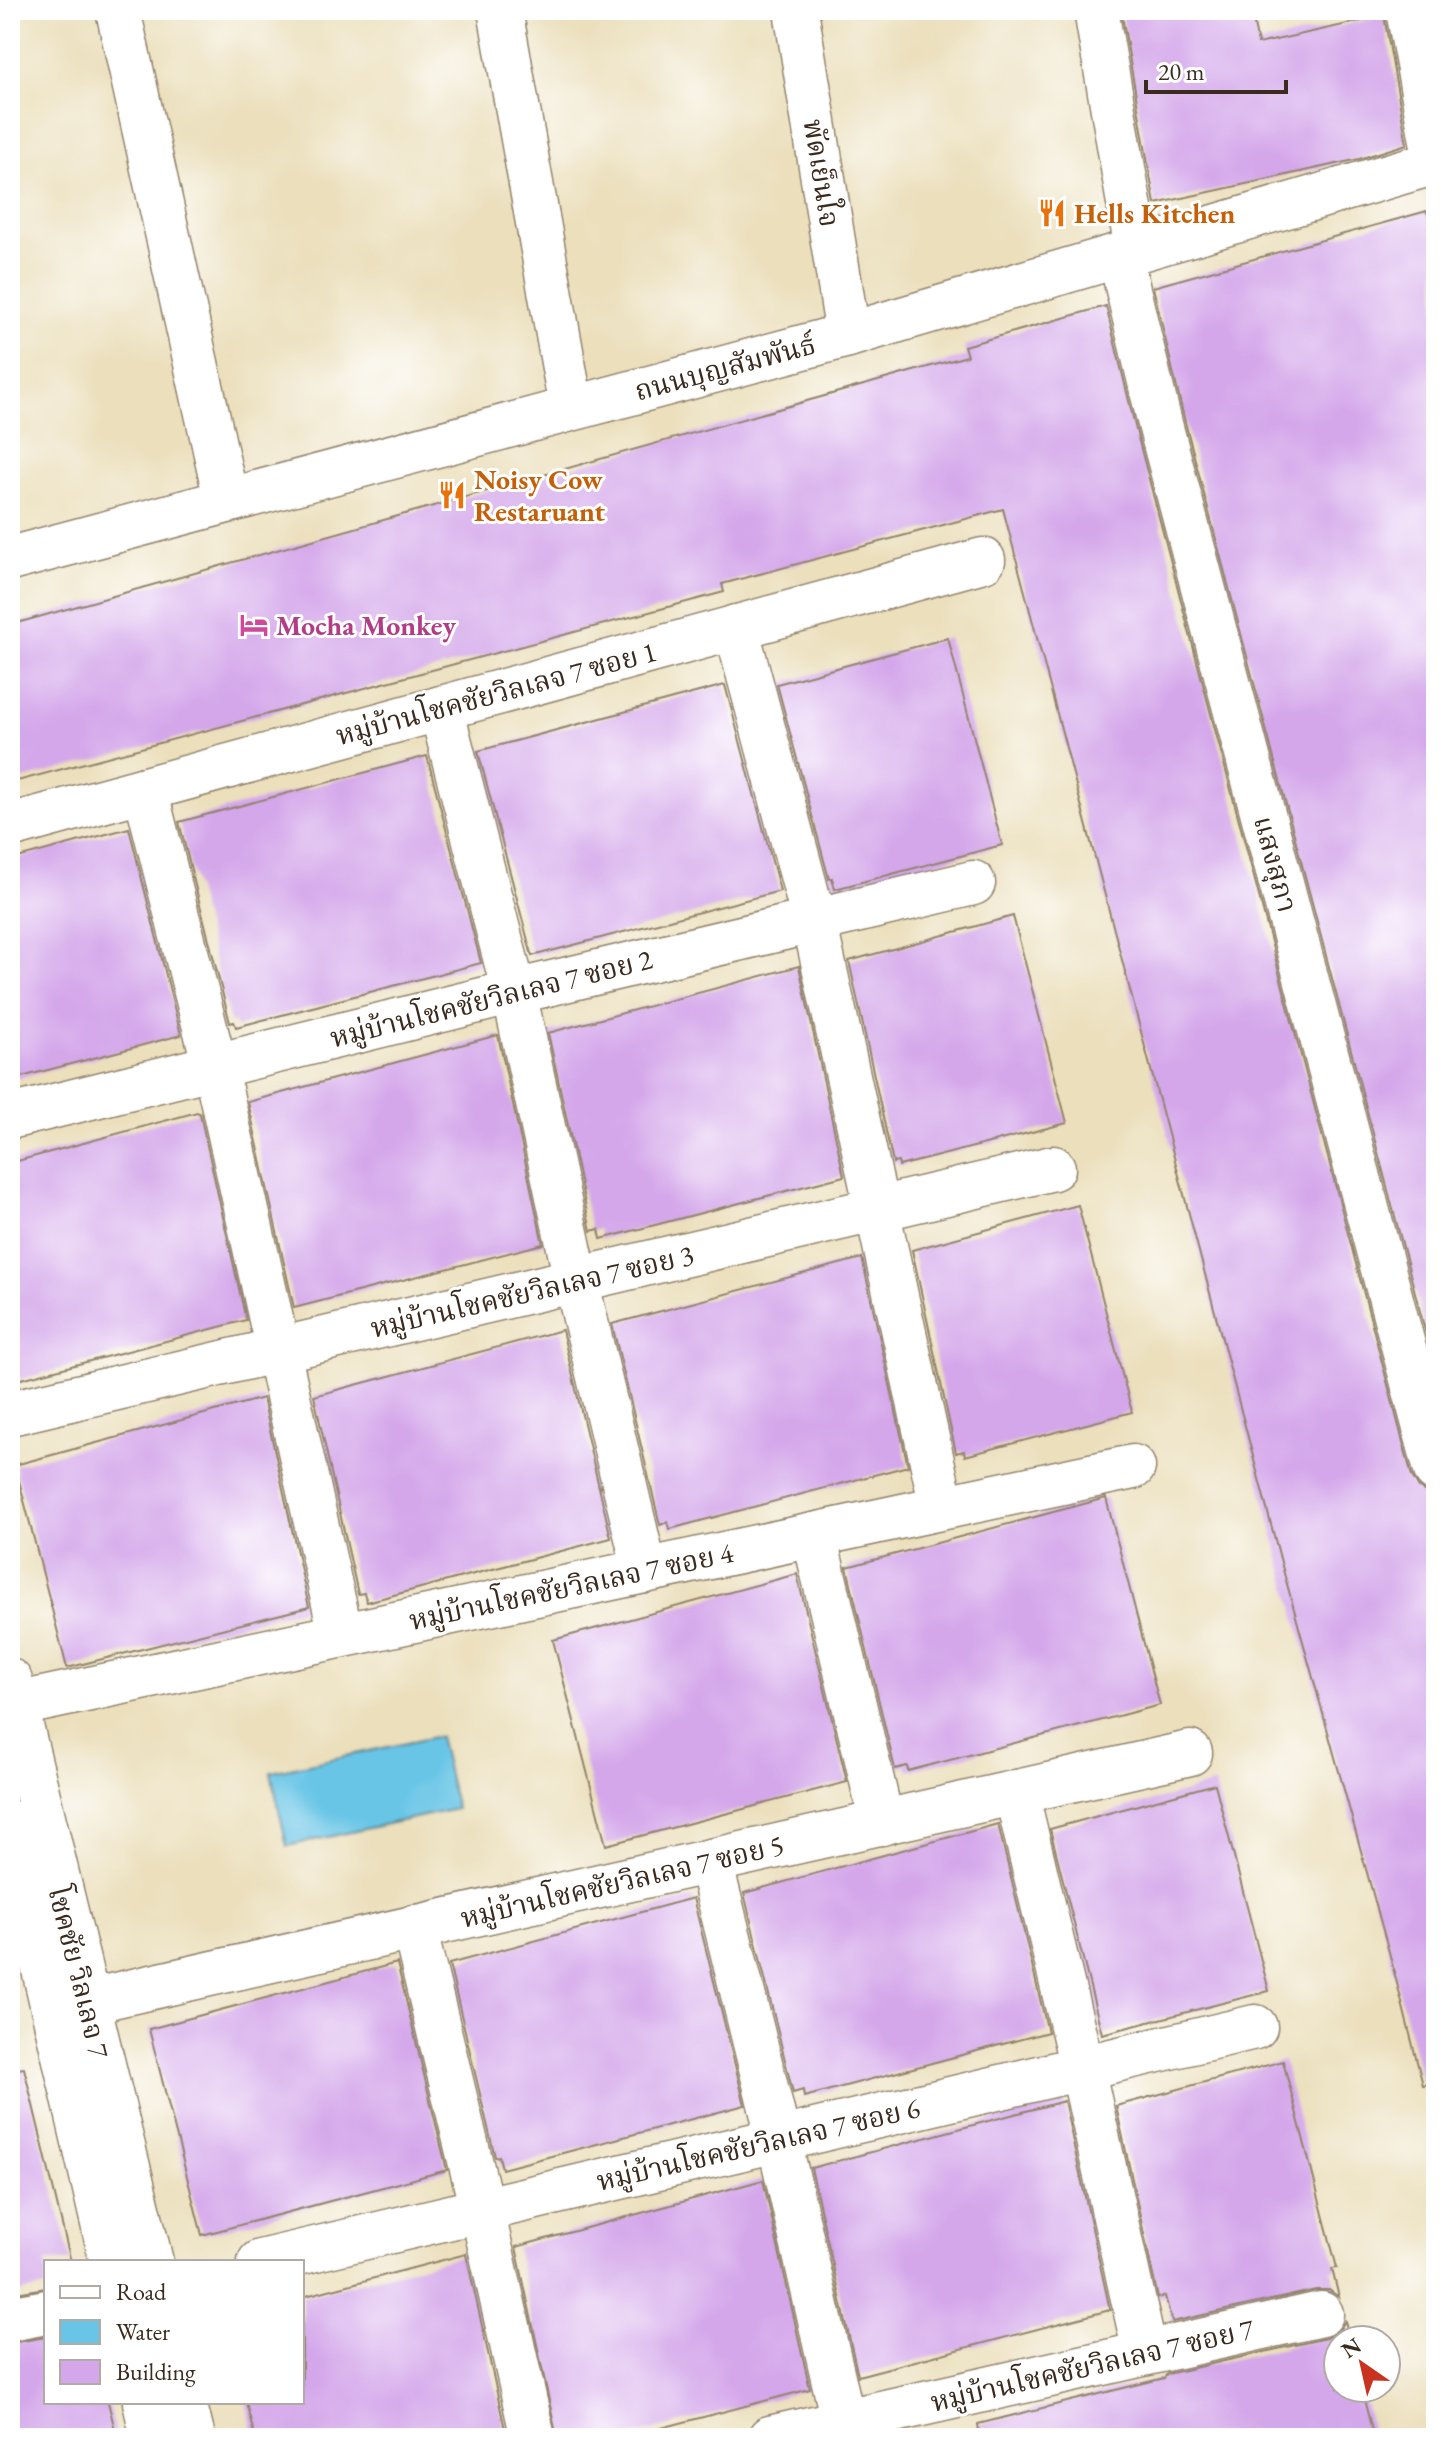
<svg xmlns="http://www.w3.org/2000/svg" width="1446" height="2448" font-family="'EB Garamond','Noto Serif Thai',serif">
	<rect width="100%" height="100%" fill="#fff"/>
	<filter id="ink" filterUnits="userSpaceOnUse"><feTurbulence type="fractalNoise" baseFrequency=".0125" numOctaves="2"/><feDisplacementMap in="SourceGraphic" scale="16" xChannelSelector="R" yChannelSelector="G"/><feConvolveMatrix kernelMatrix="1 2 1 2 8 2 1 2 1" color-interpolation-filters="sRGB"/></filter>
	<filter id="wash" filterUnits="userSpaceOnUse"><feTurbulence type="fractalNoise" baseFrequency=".006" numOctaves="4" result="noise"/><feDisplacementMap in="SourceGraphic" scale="32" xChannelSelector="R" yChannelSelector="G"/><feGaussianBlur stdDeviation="1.8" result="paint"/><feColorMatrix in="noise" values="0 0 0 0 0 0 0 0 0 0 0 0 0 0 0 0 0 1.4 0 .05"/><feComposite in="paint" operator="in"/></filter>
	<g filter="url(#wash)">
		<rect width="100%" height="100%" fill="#ebdfbc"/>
		<polygon fill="#68c5e6" stroke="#527882" stroke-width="2" points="439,1736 456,1809 287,1846 271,1772"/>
		<g id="blocks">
			<g fill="#d4a7ea">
				<polygon points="1121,10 1251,10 1258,44 1384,16 1407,144 1359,159 1155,204"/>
				<polygon points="1427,211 1436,242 1436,1372 1184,418 1153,287"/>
				<polygon points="1106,306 1136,430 1412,1476 1419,1488 1429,1494 1436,1494 1436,2083 1423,2085 1389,1952 1282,1566 1003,509 722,584 724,592 10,783 10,625 967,356 964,346"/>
				<polygon points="948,638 1002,845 835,889 832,878 829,879 777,684"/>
				<polygon points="725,685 780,891 532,956 478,751"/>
				<polygon points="427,756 481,963 236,1027 234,1022 230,1023 179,822"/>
				<polygon points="129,828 181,1035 10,1080 10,860"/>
				<polygon points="1013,916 1067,1123 899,1166 898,1162 893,1163 849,961"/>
				<polygon points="799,966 844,1176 601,1239 599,1229 591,1231 548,1033"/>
				<polygon points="498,1035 543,1244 294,1308 248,1102"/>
				<polygon points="197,1112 200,1114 246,1320 10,1382 10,1163"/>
				<polygon points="1078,1205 1132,1412 965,1456 964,1451 956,1453 912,1250"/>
				<polygon points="862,1258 908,1466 670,1529 668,1522 660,1525 612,1324"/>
				<polygon points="562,1330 611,1538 367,1602 364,1593 358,1594 314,1396"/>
				<polygon points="263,1398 309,1607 67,1668 15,1465"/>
				<polygon points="1106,1498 1160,1705 908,1771 907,1766 895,1769 847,1567"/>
				<polygon points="797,1574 847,1782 606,1845 553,1640"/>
				<polygon points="1215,1784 1269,1991 1102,2034 1050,1829"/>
				<polygon points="998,1824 1048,2032 804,2097 803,2090 793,2093 744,1893"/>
				<polygon points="693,1898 745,2105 502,2169 499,2156 495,2157 449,1964"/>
				<polygon points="397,1963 447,2170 202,2235 149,2029"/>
				<polygon points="1283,2061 1337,2268 1332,2269 1339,2297 1329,2290 1316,2290 1172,2322 1165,2296 1158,2298 1116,2106"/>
				<polygon points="24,2068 71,2262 46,2262 46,2288 10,2294 10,2070"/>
				<polygon points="1064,2101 1110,2310 858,2376 811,2168"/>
				<polygon points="763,2180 810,2389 623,2438 557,2438 516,2247"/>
				<polygon points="466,2254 507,2438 255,2438 246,2402 302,2402 302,2297"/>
				<polygon points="1345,2321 1350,2340 1338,2340 1338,2388 1361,2388 1374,2438 980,2438 978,2424 1164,2378 1167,2374 1326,2338 1338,2332"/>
				<polygon points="46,2337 46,2402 108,2402 117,2438 10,2438 10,2343"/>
			</g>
		</g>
	</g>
	<g filter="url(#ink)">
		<use href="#blocks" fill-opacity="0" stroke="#93846d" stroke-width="2"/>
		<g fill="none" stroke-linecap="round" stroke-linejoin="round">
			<defs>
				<g id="minor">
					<polyline points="118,10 226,499"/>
					<polyline points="500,10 571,407"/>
					<polyline points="796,10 848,335"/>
					<polyline points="1096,10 1137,250"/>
					<polyline points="1408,10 1436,162"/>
					<polyline points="1120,256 1160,424 1436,1470"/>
					<polyline points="736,627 814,920 942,1507"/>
					<polyline points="441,708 514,992 576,1280 645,1571"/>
					<polyline points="145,789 215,1067 341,1635"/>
					<polyline points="10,826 983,560"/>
					<polyline points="10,1117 514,992 973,883"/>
					<polyline points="10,1413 1053,1168"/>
					<polyline points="814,1535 882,1823"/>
					<polyline points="10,1681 151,2262"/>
					<polyline points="10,1706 1133,1467"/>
					<polyline points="1016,1792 1082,2067 1145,2353"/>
					<polyline points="10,1823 112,2262"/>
					<polyline points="710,1861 779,2140 843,2421"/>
					<polyline points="414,1927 482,2210 533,2438"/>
					<polyline points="54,2009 1190,1753"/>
					<polyline points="260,2262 1255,2027"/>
					<polyline points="10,2319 46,2312"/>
					<polyline points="145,2402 153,2438"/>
					<polyline points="184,2402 193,2438"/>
					<polyline points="770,2438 1321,2314"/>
				</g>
				<polyline id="tertiary" points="10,559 848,335 1436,162"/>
			</defs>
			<use href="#minor" stroke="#93846d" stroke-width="47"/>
			<use href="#tertiary" stroke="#93846d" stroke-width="47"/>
			<use href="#minor" stroke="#fff" stroke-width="44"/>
			<use href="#tertiary" stroke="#fff" stroke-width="44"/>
		</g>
	</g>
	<defs>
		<symbol id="restaurant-bare" viewBox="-9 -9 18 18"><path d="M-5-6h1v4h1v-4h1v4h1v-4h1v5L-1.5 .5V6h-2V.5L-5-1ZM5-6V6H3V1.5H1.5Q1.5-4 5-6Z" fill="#e8710a" stroke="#fff" stroke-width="2.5" paint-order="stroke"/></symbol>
		<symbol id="hotel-bare" viewBox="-9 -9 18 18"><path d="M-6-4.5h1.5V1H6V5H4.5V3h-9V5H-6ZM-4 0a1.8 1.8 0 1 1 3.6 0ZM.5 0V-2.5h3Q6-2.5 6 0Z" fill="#d1479c" stroke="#fff" stroke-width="2.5" paint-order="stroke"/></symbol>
	</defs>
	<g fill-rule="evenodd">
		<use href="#restaurant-bare" x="1032" y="193" width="40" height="40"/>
		<use href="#restaurant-bare" x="432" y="475" width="40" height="40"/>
		<use href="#hotel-bare" x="234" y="605" width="40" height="40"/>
	</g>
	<g text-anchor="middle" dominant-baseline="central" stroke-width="6" stroke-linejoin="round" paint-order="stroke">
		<g font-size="28" fill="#3b2a1e" stroke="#fff">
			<text transform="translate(822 173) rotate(81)">พัดเย็นใจ</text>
			<text transform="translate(725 367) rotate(-15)">ถนนบุญสัมพันธ์</text>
			<text transform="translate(496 693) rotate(-15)">หมู่บ้านโชคชัยวิลเลจ 7 ซอย 1</text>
			<text transform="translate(1276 864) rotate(75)">แสงสุภา</text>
			<text transform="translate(491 998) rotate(-14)">หมู่บ้านโชคชัยวิลเลจ 7 ซอย 2</text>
			<text transform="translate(532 1291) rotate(-13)">หมู่บ้านโชคชัยวิลเลจ 7 ซอย 3</text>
			<text transform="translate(571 1586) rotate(-12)">หมู่บ้านโชคชัยวิลเลจ 7 ซอย 4</text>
			<text transform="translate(622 1881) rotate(-13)">หมู่บ้านโชคชัยวิลเลจ 7 ซอย 5</text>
			<text transform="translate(79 1972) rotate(76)">โชคชัย วิลเลจ 7</text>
			<text transform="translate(758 2144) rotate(-13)">หมู่บ้านโชคชัยวิลเลจ 7 ซอย 6</text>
			<text transform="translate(1092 2365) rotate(-13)">หมู่บ้านโชคชัยวิลเลจ 7 ซอย 7</text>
		</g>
		<g font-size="28" font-weight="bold" fill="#c56008" stroke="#fff" text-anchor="start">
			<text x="1074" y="213">Hells Kitchen</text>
			<text x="474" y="479">Noisy Cow<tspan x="474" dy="32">Restaruant</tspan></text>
		</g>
		<g font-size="28" font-weight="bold" fill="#b23c85" stroke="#fff" text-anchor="start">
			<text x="276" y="625">Mocha Monkey</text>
		</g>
	</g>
	<rect width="1446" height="2448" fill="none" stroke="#fff" stroke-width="40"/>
	<rect x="44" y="2260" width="260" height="144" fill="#ffffff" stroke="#b1aaa5" stroke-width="2"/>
	<rect x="60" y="2286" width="40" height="12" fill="#ffffff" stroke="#b1aaa5" stroke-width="2"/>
	<text x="116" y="2300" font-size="24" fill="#3b2a1e">Road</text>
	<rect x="60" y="2320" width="40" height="24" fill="#68c5e6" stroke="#b1aaa5" stroke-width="2"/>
	<text x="116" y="2340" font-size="24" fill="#3b2a1e">Water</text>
	<rect x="60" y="2360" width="40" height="24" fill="#d4a7ea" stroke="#b1aaa5" stroke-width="2"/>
	<text x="116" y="2380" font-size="24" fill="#3b2a1e">Building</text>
	<g transform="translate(1362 2364) rotate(326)"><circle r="38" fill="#ffffff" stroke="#b1aaa5" stroke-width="2"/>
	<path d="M0-6L14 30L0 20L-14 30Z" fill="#c8321e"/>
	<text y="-12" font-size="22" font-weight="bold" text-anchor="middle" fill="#3b2a1e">N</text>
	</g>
	<path d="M1146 80v12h140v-12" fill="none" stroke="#3b2a1e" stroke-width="4"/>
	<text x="1158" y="80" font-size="24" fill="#3b2a1e" stroke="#ffffff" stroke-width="6" paint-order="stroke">20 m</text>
</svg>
